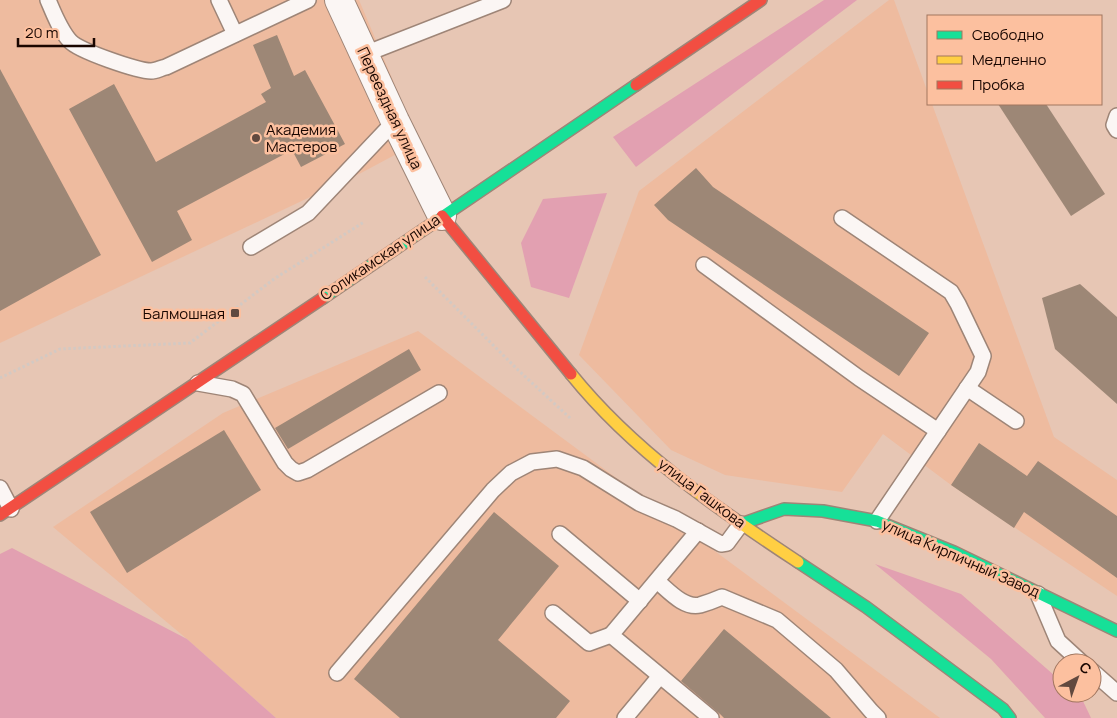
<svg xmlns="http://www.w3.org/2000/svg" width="1117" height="718" font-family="Manrope,sans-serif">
	<rect width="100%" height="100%" fill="#e7c6b4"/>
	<g fill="#eebb9f">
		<polygon points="0,0 359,0 419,142 361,173 0,343"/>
		<polygon points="889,0 894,0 928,93 928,104 932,104 1054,437 1117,480 1117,596 951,485 883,434 842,492 725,475 671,450 579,355 639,191"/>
		<polygon points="418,331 940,718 276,718 187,639 53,527 223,413"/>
	</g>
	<g fill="#e2a0b1">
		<polygon points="824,0 857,0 636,167 613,137"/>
		<polygon points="607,193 569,298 531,287 521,243 543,199"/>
		<polygon points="12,548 187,639 276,718 0,718 0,554"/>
		<polygon points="875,564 961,594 1062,682 1062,693 1075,693 1082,699 1091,718 1045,718 991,659"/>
	</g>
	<g fill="#9d8776">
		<polygon points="277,35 294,76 305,70 345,144 301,167 292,150 177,211 192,240 152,262 69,109 114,84 156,162 266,102 261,94 271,88 253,45"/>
		<polygon points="0,69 101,255 0,311"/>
		<polygon points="998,104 1046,104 1105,194 1071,216"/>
		<polygon points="696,168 713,187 929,333 899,376 668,220 654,205"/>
		<polygon points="1080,284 1117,317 1117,404 1055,349 1042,298"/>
		<polygon points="409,349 421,370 288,449 275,428"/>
		<polygon points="224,430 261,490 127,573 90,512"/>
		<polygon points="979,443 1027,476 1038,461 1117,516 1117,578 1024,512 1014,528 951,485"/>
		<polygon points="494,512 559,566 498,640 570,701 556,718 400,718 354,679"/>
		<polygon points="724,629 831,718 724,718 720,714 681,681"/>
	</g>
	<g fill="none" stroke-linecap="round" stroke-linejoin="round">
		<defs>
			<g id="lane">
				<path d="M 48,0 C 54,14 60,30 70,41 C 79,51 138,71 151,71 C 156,71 161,68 166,67 L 308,0"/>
				<polyline points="219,0 235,34"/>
				<polyline points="365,54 503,0"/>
				<polyline points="1117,116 1114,125 1117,130"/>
				<polyline points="842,218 951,292 958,304 983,356 978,372 877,521"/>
				<polyline points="251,247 308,213 395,121"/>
				<polyline points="704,265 859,378 938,431"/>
				<polyline points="198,383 232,389 243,394 285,463 291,469 298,473 307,470 439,393"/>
				<polyline points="967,388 1016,421"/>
				<polyline points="0,488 11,509"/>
				<polyline points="698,531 611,635 711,718"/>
				<polyline points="560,534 640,601"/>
				<path d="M 657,581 C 668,590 684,609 700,605 C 707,603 715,600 722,597 L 777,620 L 836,670 L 871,711 L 878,718"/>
				<polyline points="1038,594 1058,641 1082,663"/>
				<polyline points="553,613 589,643 611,635"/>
				<polyline points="1092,671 1117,693"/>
				<polyline points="337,673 493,490 511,473 532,462 557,459 583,468 639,503 676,519 721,544 727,543 741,524"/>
				<polyline points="625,718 660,676"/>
			</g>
			<polyline id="street" points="339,0 395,121 442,216"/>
			<g id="fast">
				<polyline points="323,298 636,85"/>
				<polyline points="741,524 784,509 823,511 877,521 954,552 1117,631"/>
				<polyline points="798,562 866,607 1003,709 1010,718"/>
			</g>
			<path id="slow" d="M 571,374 C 633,451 716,508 798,562"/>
			<g id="jam">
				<polyline points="636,85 761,0"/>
				<polyline points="442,216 571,374"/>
				<polyline points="0,515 323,298"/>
			</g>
		</defs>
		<use href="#lane" stroke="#9e8577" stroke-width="18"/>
		<use href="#street" stroke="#9e8577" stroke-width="30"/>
		<use href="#fast" stroke="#9e8577" stroke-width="14"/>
		<use href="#slow" stroke="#9e8577" stroke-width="14"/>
		<use href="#jam" stroke="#9e8577" stroke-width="14"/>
		<g stroke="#d3c9c3" stroke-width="3" stroke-dasharray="2.5 2.5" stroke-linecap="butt">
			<polyline points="425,277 518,370 570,418"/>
			<polyline points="0,378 60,349 190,343 274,279 364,222"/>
		</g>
		<use href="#lane" stroke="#fbf6f4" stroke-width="15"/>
		<use href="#street" stroke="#fbf6f4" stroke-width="28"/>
		<use href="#fast" stroke="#16e098" stroke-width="11"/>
		<use href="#slow" stroke="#ffcf43" stroke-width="11"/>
		<use href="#jam" stroke="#f24e42" stroke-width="11"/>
	</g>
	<g fill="#61493f" stroke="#fcc09f" stroke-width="2">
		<circle cx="256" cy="138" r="5"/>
		<rect x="230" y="308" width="10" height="10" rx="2.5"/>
	</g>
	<g text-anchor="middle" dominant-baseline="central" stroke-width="5" stroke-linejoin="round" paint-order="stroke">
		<g font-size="15" fill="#190600" stroke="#fcc09f">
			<text transform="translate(390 108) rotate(65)">Переездная улица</text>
			<text transform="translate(380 257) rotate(-34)">Соликамская улица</text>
			<text transform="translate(702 493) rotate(37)">улица Гашкова</text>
			<text transform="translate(961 558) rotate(24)">улица Кирпичный Завод</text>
		</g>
		<g font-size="15" fill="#190600" stroke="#fcc09f" text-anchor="start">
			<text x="266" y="129">Академия<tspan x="266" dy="17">Мастеров</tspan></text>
			<text x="225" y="313" text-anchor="end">Балмошная</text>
		</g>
	</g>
	<rect x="927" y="15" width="175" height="90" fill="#fcc09f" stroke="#a1765f"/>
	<rect x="937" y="31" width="25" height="8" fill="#16e098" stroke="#a1765f"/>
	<text x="972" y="40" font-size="15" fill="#190600">Свободно</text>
	<rect x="937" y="56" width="25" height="8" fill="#ffcf43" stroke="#a1765f"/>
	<text x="972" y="65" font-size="15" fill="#190600">Медленно</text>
	<rect x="937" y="81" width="25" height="8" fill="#f24e42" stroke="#a1765f"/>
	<text x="972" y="90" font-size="15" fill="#190600">Пробка</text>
	<g transform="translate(1077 678) rotate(41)"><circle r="24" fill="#fcc09f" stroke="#a1765f"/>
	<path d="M0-4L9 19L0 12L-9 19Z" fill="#61493f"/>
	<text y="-8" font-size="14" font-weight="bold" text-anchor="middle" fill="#190600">С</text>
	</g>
	<path d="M18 38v8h76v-8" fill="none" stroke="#190600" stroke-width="2.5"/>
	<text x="25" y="38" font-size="15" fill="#190600" stroke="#fcc09f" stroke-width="4" paint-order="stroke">20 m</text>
</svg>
